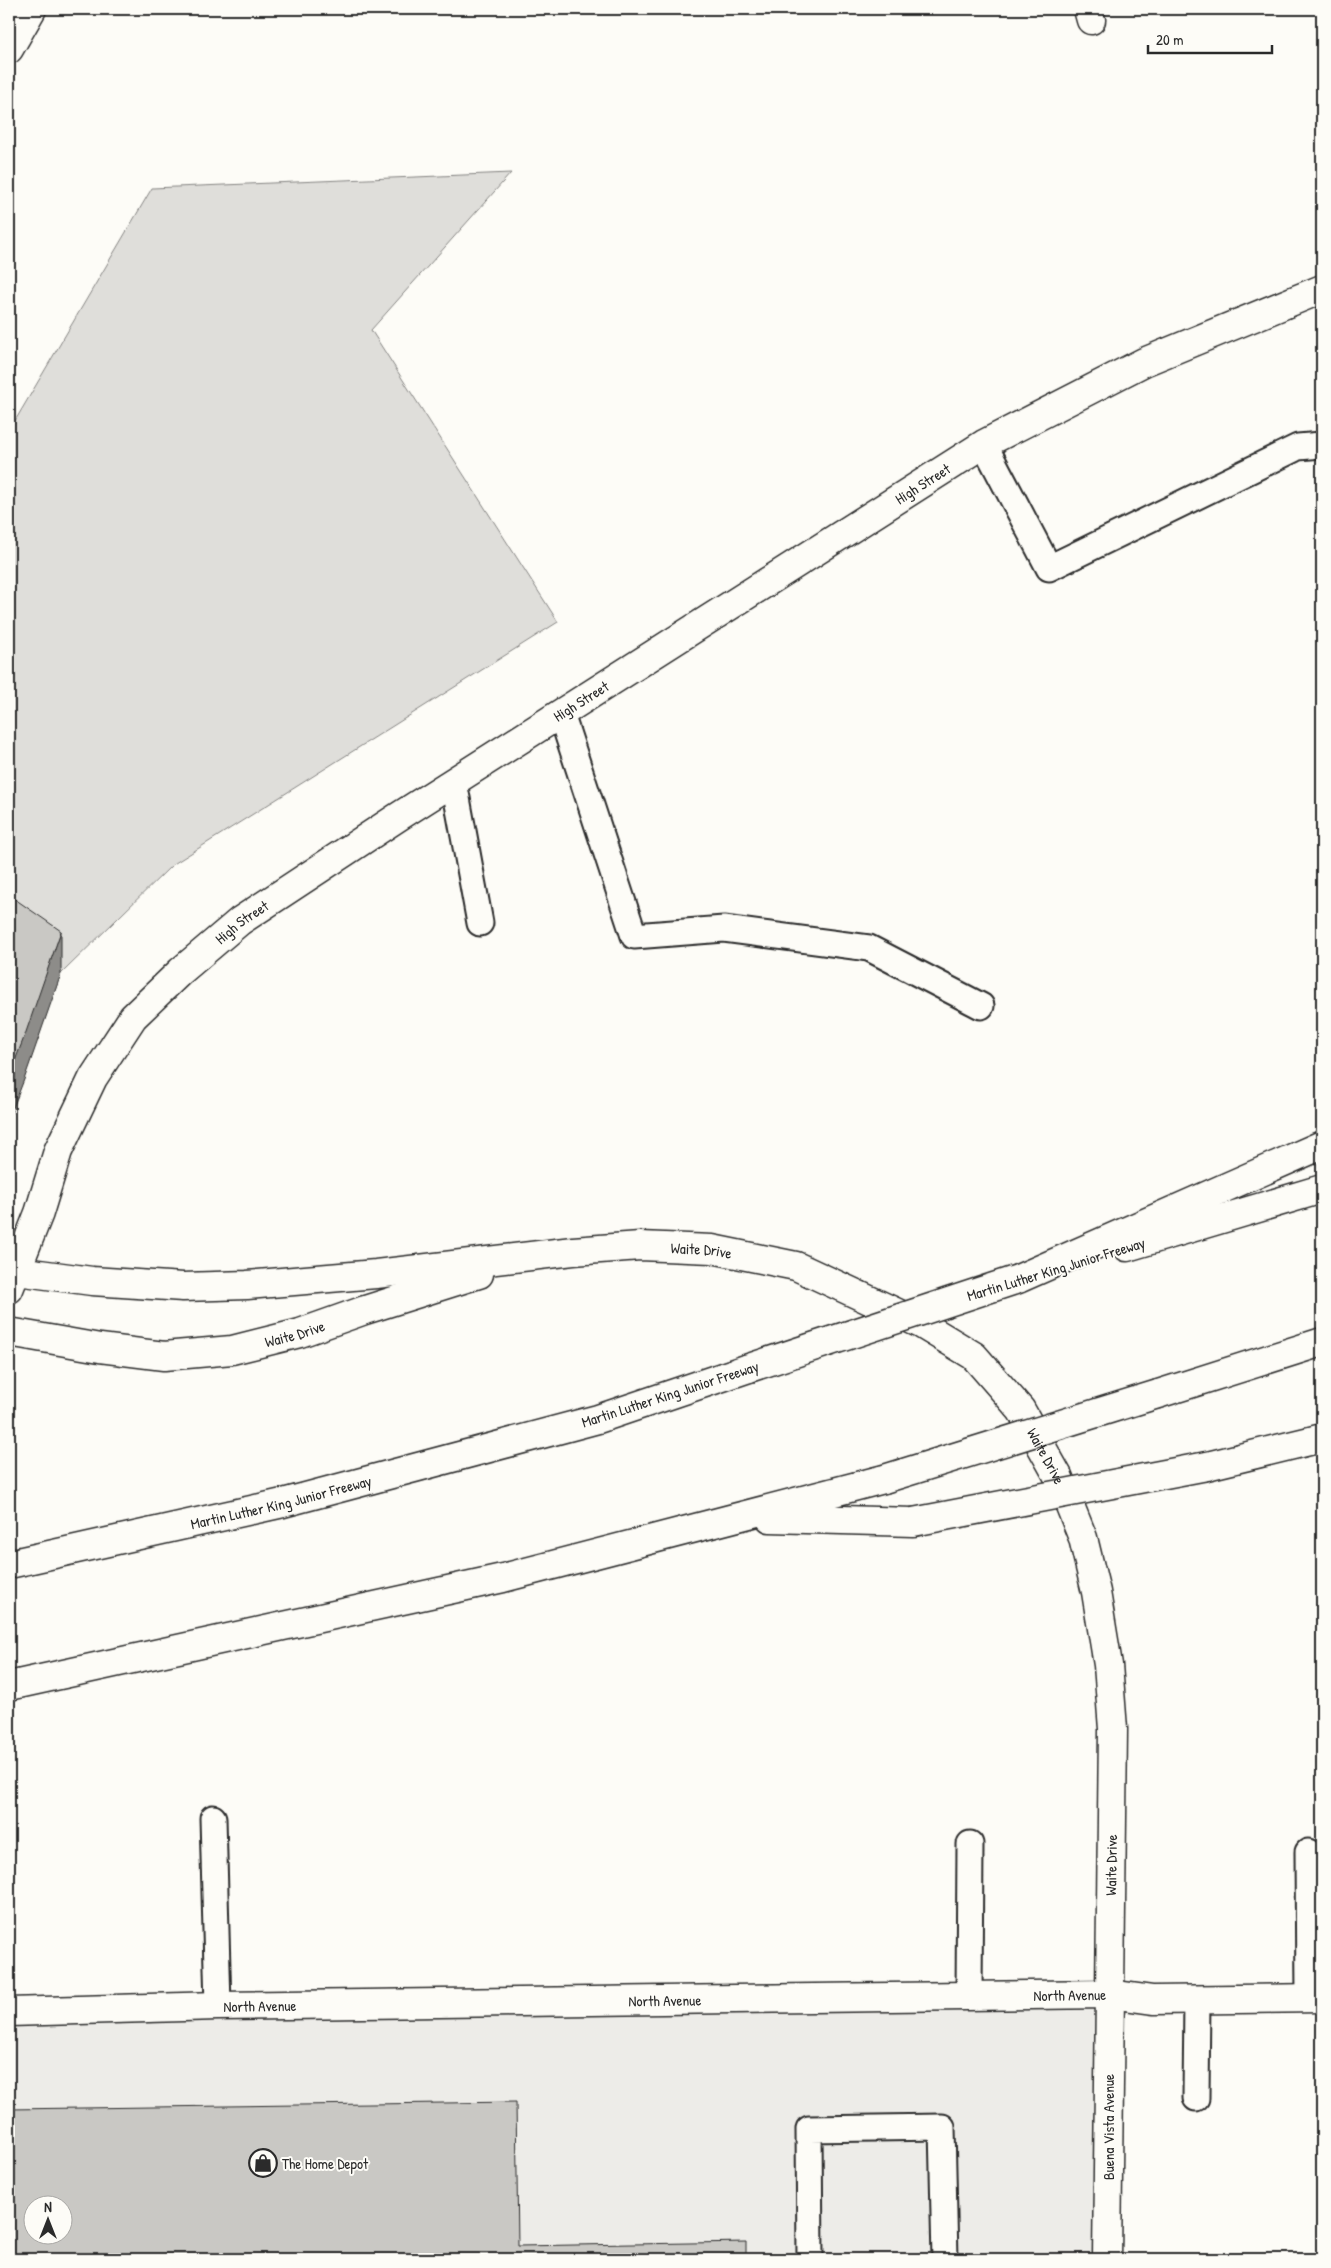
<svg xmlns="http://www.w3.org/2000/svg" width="1331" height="2268" font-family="'Patrick Hand',sans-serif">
	<rect width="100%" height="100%" fill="#fdfcf7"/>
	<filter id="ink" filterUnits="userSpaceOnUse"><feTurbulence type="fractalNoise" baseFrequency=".02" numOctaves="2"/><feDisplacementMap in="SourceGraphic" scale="10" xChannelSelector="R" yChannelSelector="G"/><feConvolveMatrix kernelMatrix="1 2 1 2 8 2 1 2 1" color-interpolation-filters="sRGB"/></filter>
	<g filter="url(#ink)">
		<path fill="#edece8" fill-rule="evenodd" d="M 1104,2007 L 1102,2259 L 9,2259 L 9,2020 ZM 32,2206 L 62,2206 L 62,2236 L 32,2236 Z"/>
		<polygon fill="#dfdeda" stroke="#858482" points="511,173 371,330 558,622 172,865 61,974 9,937 9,431 152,188"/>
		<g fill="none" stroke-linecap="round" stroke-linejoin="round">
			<defs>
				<g id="lane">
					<polyline points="984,444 1049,568 1298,447 1322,445"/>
					<polyline points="561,714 634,936 724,929 869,948 981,1006"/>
					<polyline points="454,782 480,923"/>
					<polyline points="213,1818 218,2006"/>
					<polyline points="1308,1852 1309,1998"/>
					<polyline points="969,1996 970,1844"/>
					<polyline points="1196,2098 1197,2000"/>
					<polyline points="810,2259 809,2129 942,2127 945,2259"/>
				</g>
				<g id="street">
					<polyline points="1088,9 1091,20"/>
					<polyline points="9,49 32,9"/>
				</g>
				<g id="secondary">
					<path id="s1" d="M 9,1268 L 17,1271 L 92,1281 L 183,1287 L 247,1285 L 376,1274 L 573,1251 L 640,1246 L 712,1249 L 796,1266 L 921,1324 L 974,1356 L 1021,1410 L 1058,1476 L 1083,1538 L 1096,1592 L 1108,1665 L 1113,1729 L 1107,2259"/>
					<path id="s2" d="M 9,1289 L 39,1213 L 58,1151 L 93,1078 L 133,1017 L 181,971 L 240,921 L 398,817 L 984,444 L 1144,362 L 1322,289"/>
					<path id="s3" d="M 9,1332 L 100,1348 L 164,1356 L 232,1350 L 300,1333 L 365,1310 L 479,1274"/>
					<path id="s4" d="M 9,2012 L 218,2006 L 1110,1994 L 1153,2000 L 1322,1998"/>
				</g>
				<g id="highway">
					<polyline points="1127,1247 1322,1189"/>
					<polyline points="1018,1279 1322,1145"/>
					<polyline points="1158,1394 1322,1342"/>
					<polyline points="1207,1466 1322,1438"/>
					<polyline points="770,1518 913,1522"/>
					<path id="s5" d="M 9,1564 L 283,1503 L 598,1419 L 749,1368"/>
					<polyline points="9,1686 503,1578 884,1479"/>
				</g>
			</defs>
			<use href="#lane" stroke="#2b2b2b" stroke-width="29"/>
			<use href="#street" stroke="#2b2b2b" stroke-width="31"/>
			<use href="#secondary" stroke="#2b2b2b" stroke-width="31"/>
			<use href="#highway" stroke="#2b2b2b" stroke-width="31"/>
			<use href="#lane" stroke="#fdfcf7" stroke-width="25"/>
			<use href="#street" stroke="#fdfcf7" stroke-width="28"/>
			<use href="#secondary" stroke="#fdfcf7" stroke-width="28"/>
			<use href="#highway" stroke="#fdfcf7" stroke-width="28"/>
			<defs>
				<g id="highway-bridge">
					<polyline points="749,1368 1018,1279"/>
					<polyline points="884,1479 1158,1394"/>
					<polyline points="913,1522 1207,1466"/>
				</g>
			</defs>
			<use href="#highway-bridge" stroke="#2b2b2b" stroke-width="31" stroke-linecap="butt"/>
			<use href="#highway-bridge" stroke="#fdfcf7" stroke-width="28"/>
		</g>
		<polygon fill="#8d8c89" stroke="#2b2b2b" points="61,931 61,974 25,1077 9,1118 9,1076"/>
		<g fill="#c9c8c4" stroke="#2b2b2b" fill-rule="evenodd">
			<polygon points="9,895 61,931 25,1035 9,1076"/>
			<path d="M 516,2102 L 518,2246 L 746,2242 L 746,2259 L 9,2259 L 9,2109 ZM 32,2206 L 62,2206 L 62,2236 L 32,2236 Z"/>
		</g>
	</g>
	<defs>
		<symbol id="shop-ring" viewBox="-11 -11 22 22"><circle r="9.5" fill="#fdfcf7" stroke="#2b2b2b" stroke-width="1.5"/><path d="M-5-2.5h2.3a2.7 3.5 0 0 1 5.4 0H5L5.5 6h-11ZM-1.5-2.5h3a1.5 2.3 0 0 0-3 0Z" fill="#2b2b2b"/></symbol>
	</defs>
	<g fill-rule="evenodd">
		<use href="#shop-ring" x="247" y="2147" width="32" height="32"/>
	</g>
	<g text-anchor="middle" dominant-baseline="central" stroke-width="4" stroke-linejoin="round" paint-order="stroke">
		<g font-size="15" fill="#2b2b2b" stroke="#fdfcf7">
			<text stroke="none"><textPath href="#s2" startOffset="1255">High Street</textPath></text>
			<text stroke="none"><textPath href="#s2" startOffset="850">High Street</textPath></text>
			<text stroke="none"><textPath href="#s2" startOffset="445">High Street</textPath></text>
			<text stroke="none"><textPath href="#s1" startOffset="696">Waite Drive</textPath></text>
			<text transform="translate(1056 1269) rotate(-17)">Martin Luther King Junior Freeway</text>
			<text stroke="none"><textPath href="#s3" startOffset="290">Waite Drive</textPath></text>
			<text transform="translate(670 1394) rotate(-18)">Martin Luther King Junior Freeway</text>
			<text stroke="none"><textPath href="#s1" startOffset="1116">Waite Drive</textPath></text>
			<text stroke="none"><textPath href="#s5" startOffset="279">Martin Luther King Junior Freeway</textPath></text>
			<text transform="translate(1111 1865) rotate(-89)">Waite Drive</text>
			<text stroke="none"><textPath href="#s4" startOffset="1061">North Avenue</textPath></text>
			<text stroke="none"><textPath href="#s4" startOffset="656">North Avenue</textPath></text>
			<text stroke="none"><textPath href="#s4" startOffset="251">North Avenue</textPath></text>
			<text transform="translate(1108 2127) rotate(-90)">Buena Vista Avenue</text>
		</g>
		<g font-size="15" fill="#2b2b2b" stroke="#fdfcf7" text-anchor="start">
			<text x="282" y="2163">The Home Depot</text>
		</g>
	</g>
	<rect width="1331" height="2268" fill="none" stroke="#fdfcf7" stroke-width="30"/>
	<rect x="15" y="15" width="1301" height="2238" fill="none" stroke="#2b2b2b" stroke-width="2" filter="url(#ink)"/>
	<g transform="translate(48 2220)"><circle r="24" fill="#fdfcf7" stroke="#a9a8a5"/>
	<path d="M0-4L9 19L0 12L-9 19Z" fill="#2b2b2b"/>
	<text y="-8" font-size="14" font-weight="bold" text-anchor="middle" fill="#2b2b2b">N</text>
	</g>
	<path d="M1148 45v8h124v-8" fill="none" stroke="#2b2b2b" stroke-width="2.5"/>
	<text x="1156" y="45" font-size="15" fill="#2b2b2b" stroke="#fdfcf7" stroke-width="4" paint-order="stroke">20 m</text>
</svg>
